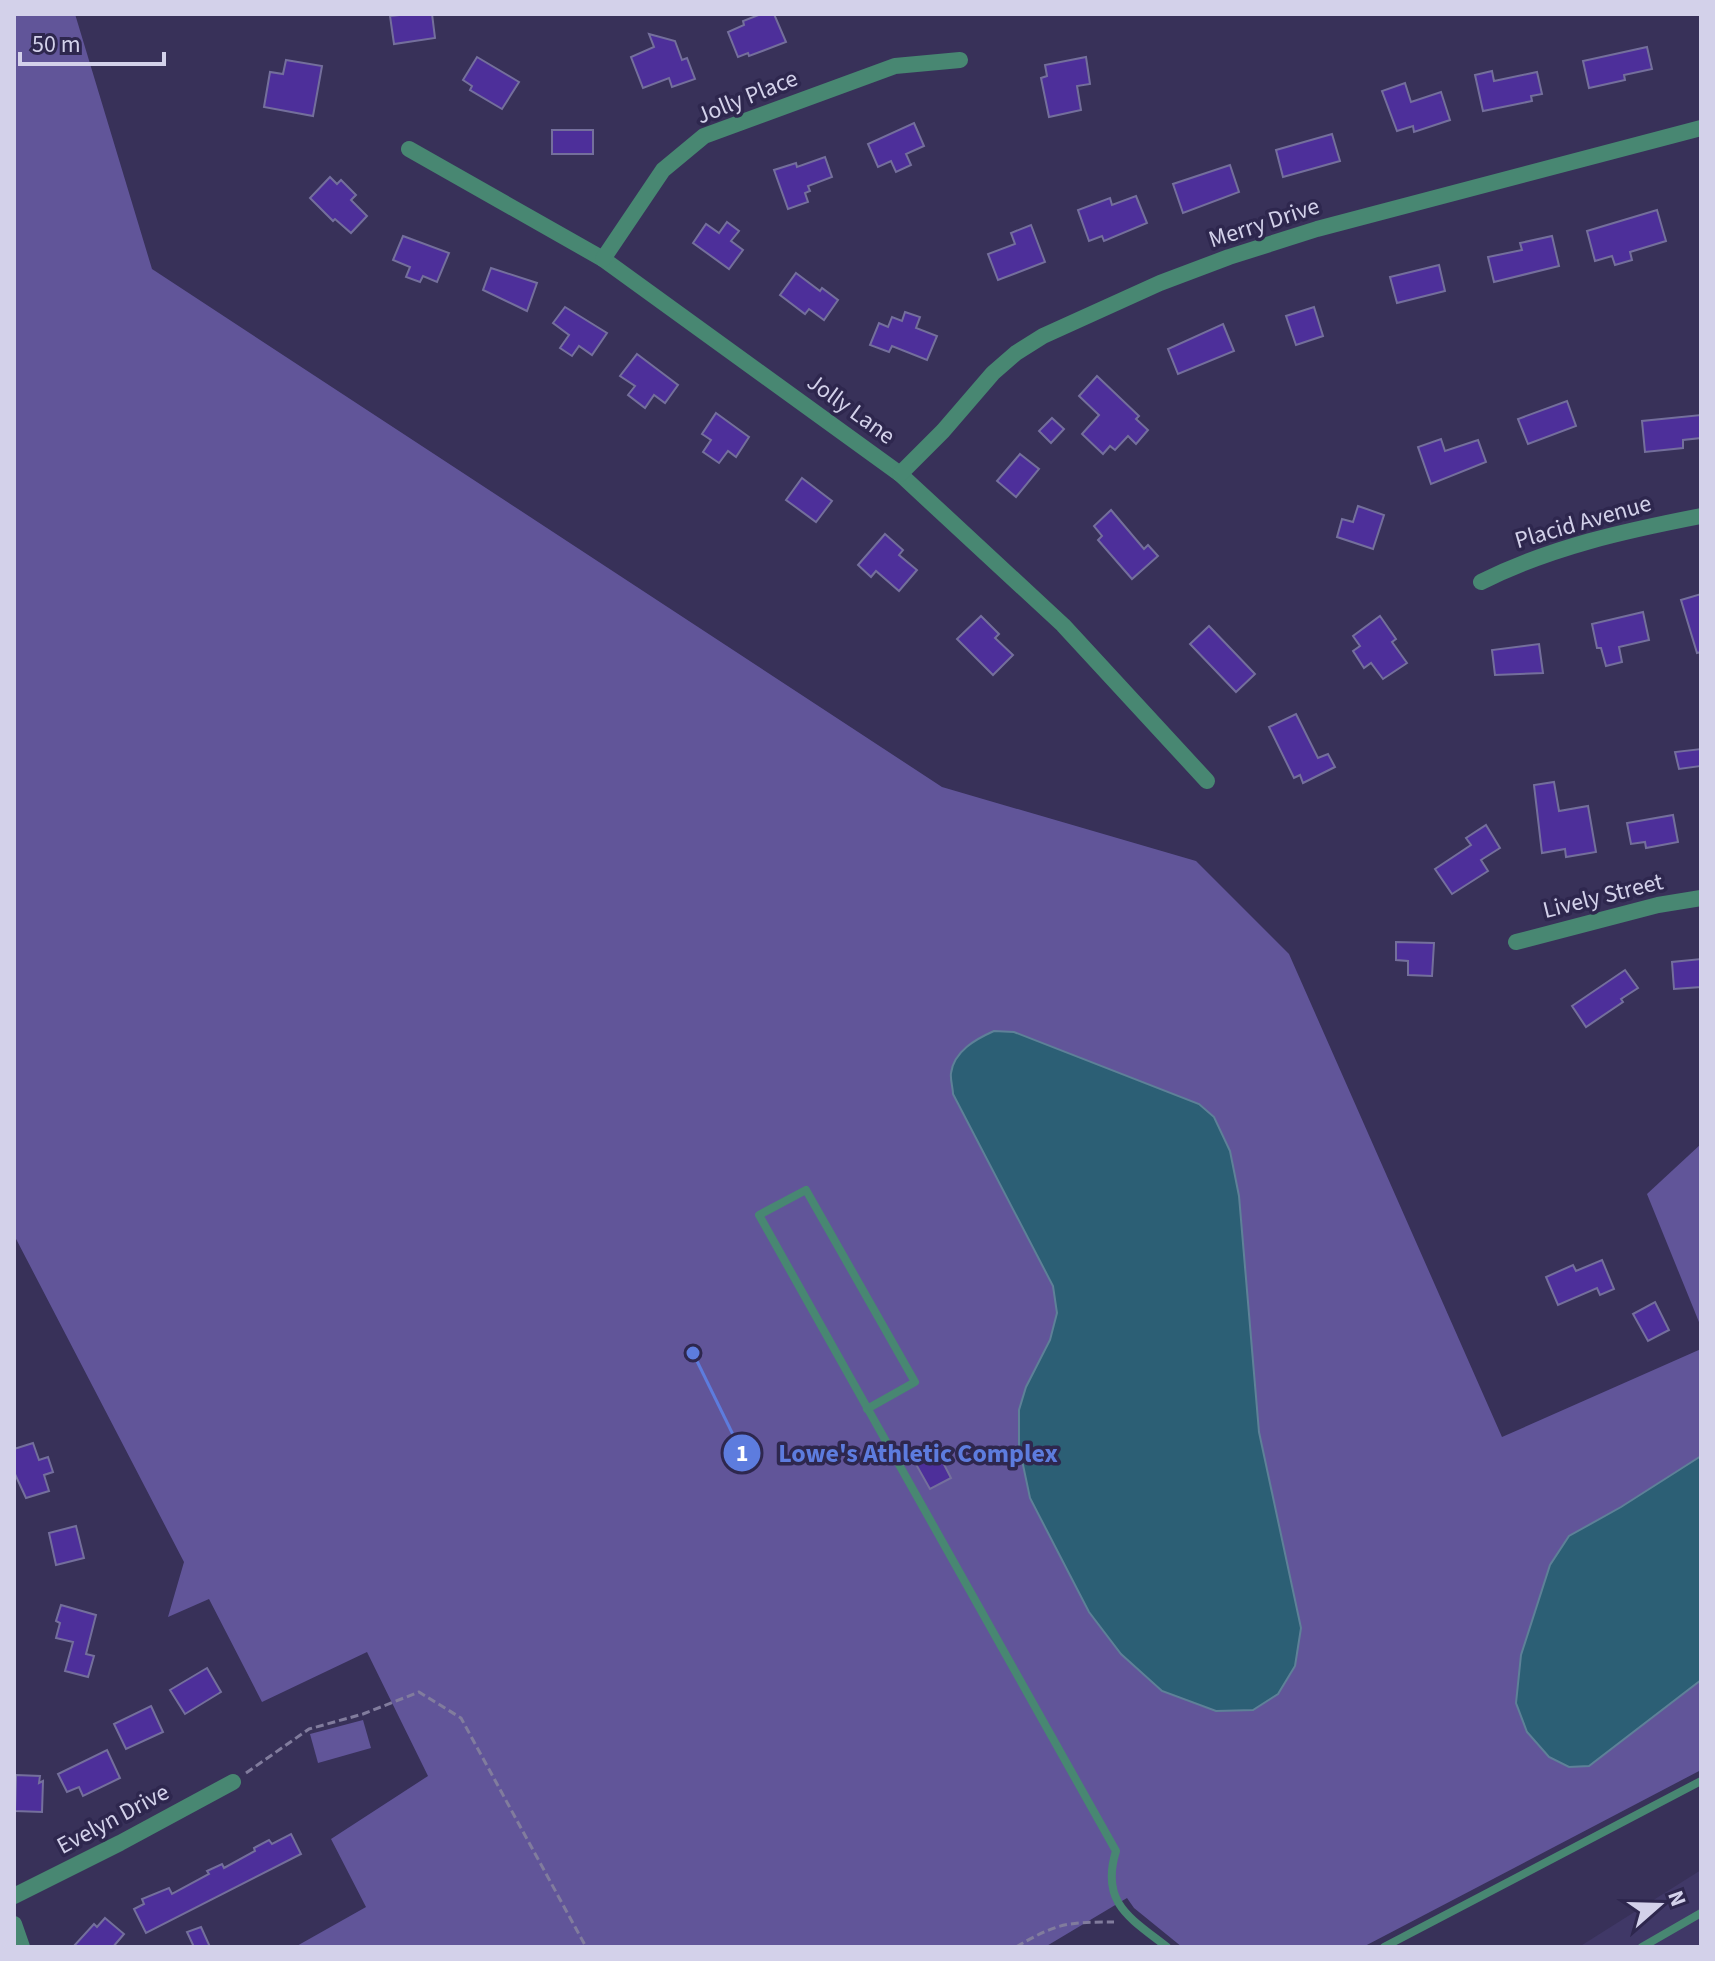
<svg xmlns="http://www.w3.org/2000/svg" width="1715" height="1961" font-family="'Source Sans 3',sans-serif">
	<rect width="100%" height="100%" fill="#383159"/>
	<polygon fill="#403867" points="1701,1870 1701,1947 1579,1947"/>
	<g fill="#615599">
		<polygon points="14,14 75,14 152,269 942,787 1196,861 1289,954 1502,1437 1701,1349 1701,1770 1363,1947 1182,1947 1134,1908 1127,1898 1045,1947 295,1947 366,1907 331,1839 428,1776 367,1652 262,1702 209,1599 168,1617 184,1562 14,1235"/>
		<polygon points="1701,1144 1701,1327 1647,1194"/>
		<polygon points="363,1720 371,1748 318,1763 310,1734"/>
	</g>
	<g fill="#2c5f75" stroke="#5e8198" stroke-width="2">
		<path d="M 994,1031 L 1014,1032 L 1199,1104 L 1214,1117 L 1230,1151 L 1239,1196 L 1259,1432 L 1301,1628 L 1295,1666 L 1278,1694 L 1253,1710 L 1216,1711 L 1162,1691 L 1121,1654 L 1089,1612 L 1030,1498 L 1019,1446 L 1019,1410 L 1026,1387 L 1050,1340 L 1057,1313 L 1053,1286 L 953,1094 C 953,1088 950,1079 951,1073 C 954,1051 976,1039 994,1031 Z"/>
		<polygon points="1701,1456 1701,1680 1589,1766 1569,1767 1549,1757 1527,1732 1516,1703 1521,1655 1550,1565 1569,1536 1621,1507"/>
	</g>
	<g fill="#4d2f9a" stroke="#746f9c" stroke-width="2">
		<polygon points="409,14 432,14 435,38 394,44 390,16"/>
		<polygon points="761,14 774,14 786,42 749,56 748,53 738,57 728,32 744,25 743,21"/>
		<polygon points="649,34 675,41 682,60 687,58 695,79 672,87 669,78 643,88 631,57 654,47"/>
		<polygon points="1647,47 1652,69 1624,75 1625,80 1589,88 1583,61"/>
		<polygon points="477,57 519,82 502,109 470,90 472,86 463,80"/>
		<polygon points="1086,57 1090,84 1077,86 1081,110 1049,117 1041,78 1047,76 1045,65"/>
		<polygon points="286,60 322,66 313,116 264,107 270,72 283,74"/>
		<polygon points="1492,71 1494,81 1537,72 1542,94 1531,96 1532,101 1483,111 1475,75"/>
		<polygon points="1405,83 1411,102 1441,92 1450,120 1414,132 1413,126 1397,131 1382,91"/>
		<polygon points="914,123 924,146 906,154 911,165 896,172 891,161 878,167 868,144"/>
		<rect x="552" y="130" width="41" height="24"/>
		<polygon points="1332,134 1340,161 1283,177 1276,150"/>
		<polygon points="825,157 832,177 808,186 810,191 805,193 808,202 788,209 774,170 796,163 797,167"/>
		<polygon points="1230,165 1239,192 1183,213 1173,184"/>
		<polygon points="330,177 337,184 341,180 356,195 351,200 367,216 351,233 335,219 333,221 310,198"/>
		<polygon points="1136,196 1147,223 1104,241 1102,236 1089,241 1078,210 1110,198 1112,205"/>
		<polygon points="1657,210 1666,241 1630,252 1632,260 1615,265 1612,256 1595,261 1587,231"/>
		<polygon points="727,222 739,231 731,241 743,250 729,269 693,243 706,224 719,233"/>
		<polygon points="1031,225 1045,262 998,280 988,254 1015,244 1011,233"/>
		<polygon points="403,236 449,253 437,282 423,276 420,282 406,277 410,267 393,260"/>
		<polygon points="1552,236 1559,266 1494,282 1488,257 1522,250 1520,243"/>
		<polygon points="1439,265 1445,291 1397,303 1390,277"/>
		<polygon points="491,268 537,283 527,311 483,290"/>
		<polygon points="796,273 820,291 822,288 838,300 824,320 809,309 805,314 780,295"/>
		<polygon points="565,307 607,333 592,355 579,346 572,356 560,348 569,335 553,323"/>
		<polygon points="1314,307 1323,336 1296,345 1286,316"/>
		<polygon points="905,312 920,317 916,328 937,336 927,360 892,346 889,352 870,345 879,323 888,327 892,317 902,321"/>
		<polygon points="1223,324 1234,351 1178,374 1168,349"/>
		<polygon points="637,354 678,385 665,403 654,395 645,408 628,395 635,386 620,376"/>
		<polygon points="1097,376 1139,416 1136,419 1148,430 1136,444 1128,436 1115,450 1110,446 1103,454 1082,434 1099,415 1079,396"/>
		<polygon points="1567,401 1576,426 1528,444 1518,419"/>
		<polygon points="716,413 749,437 736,457 728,451 719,463 703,452 711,440 702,434"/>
		<polygon points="1701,415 1701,438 1683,440 1683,448 1645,452 1642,421"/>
		<polygon points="1052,418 1064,429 1051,443 1039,431"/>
		<polygon points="1441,439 1445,451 1478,440 1486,462 1431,484 1418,447"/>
		<polygon points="1020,454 1039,469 1016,497 997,481"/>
		<polygon points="802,478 832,501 816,522 786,500"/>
		<polygon points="1358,506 1384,515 1373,549 1337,537 1342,519 1353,522"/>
		<polygon points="1111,510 1144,549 1148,545 1158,556 1132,579 1098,540 1102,536 1094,526"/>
		<polygon points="885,534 903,550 899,555 917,570 899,591 876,571 871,577 858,565"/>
		<polygon points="1701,594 1701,652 1697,653 1681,600"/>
		<polygon points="1643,612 1649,640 1619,647 1622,662 1606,666 1601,648 1597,648 1592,624"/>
		<polygon points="981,616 999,634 995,638 1013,655 993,675 957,639"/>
		<polygon points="1380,616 1396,639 1392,642 1407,663 1383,679 1371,663 1364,668 1353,651 1360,646 1353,636"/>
		<polygon points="1209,626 1255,674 1236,692 1190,644"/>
		<polygon points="1539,644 1543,673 1495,675 1492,650"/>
		<polygon points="1296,714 1318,758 1328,754 1335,767 1303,783 1300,775 1294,778 1269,727"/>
		<polygon points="1701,749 1701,766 1679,769 1675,752"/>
		<polygon points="1554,782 1559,811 1588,806 1596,852 1566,857 1565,849 1542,853 1534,785"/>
		<polygon points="1673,815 1678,842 1646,848 1645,842 1631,844 1627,823"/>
		<polygon points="1486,825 1500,848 1481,860 1488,871 1452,894 1435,869 1471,845 1466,838"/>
		<polygon points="1396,942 1434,943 1432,976 1408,975 1408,961 1396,960"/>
		<polygon points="1701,959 1701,987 1674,989 1672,962"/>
		<polygon points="1625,970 1638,988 1621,999 1623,1002 1586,1027 1572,1006"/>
		<polygon points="1602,1260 1614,1289 1600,1295 1597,1288 1558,1305 1546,1277 1573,1265 1576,1271"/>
		<polygon points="1655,1302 1669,1330 1648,1341 1633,1314"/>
		<polygon points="33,1443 39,1460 48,1457 53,1472 44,1475 49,1491 26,1498 14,1472 14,1449"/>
		<polygon points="935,1447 951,1478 930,1489 913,1459"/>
		<polygon points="76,1526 84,1558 56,1565 49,1533"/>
		<polygon points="61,1605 96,1615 86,1654 94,1656 88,1677 65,1671 73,1642 56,1638 60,1623 56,1621"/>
		<polygon points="207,1668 221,1692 185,1714 170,1690"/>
		<polygon points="151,1706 163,1732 126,1749 114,1724"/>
		<polygon points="107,1750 120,1778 83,1796 79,1787 67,1792 58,1774"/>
		<polygon points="16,1775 40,1776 39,1783 43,1781 42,1812 15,1811"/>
		<polygon points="291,1834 301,1854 146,1933 134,1909 144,1904 142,1899 169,1888 172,1894 209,1874 207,1871 222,1864 224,1868 255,1851 254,1848 269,1840 272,1844"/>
		<polygon points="105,1918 124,1934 113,1947 73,1947 94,1924 97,1927"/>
		<polygon points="201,1927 210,1947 194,1947 187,1932"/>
	</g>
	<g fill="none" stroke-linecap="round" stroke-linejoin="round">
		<g stroke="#817c9d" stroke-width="3" stroke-dasharray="8 4" stroke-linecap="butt">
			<polyline points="246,1773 309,1729 363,1714 419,1692 461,1718 586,1947"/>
			<path d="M 1016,1947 C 1057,1923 1067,1922 1114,1922"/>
		</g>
		<g stroke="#488772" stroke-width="8">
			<path d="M 867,1409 L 915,1382 L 806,1190 L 759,1215 L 1116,1851 C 1100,1903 1130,1918 1167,1947"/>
			<polyline points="1384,1947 1701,1781"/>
			<polyline points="1642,1947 1701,1913"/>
		</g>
		<g stroke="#488772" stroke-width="16">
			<polyline points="409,149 603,259 900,474 1063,625 1207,781"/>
			<polyline points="603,259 663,170 704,136 895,66 960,60"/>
			<polyline points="900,474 943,431 993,373 1016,353 1043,336 1160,283 1229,257 1317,229 1701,128"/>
			<path d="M 1481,582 C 1551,547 1624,531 1701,516"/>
			<polyline points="1516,942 1658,905 1701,898"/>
			<polyline points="14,1896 120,1843 233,1782"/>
			<polyline points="14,1924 22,1947"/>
		</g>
	</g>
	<g text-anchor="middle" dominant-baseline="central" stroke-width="7" stroke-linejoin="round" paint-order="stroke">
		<g font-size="24" fill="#d3d1ea" stroke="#2e274e">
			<text transform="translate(747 97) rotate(-22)">Jolly Place</text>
			<text transform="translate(1264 223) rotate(-18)">Merry Drive</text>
			<text transform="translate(851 409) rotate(36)">Jolly Lane</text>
			<text transform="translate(1583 522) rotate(-16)">Placid Avenue</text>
			<text transform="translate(1603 896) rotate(-14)">Lively Street</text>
			<text transform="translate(113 1819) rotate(-28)">Evelyn Drive</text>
		</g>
	</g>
	<path fill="none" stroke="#5d7cde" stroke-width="3" d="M693 1353L742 1453"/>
	<g fill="#5d7cde" stroke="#2e274e" stroke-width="3">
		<circle cx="693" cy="1353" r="8"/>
		<circle cx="742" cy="1453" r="20"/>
	</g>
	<g font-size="24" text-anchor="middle" font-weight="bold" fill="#fff">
		<text x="742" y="1461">1</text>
	</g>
	<g font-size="26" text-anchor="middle" font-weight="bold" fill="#5d7cde" stroke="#2e274e" stroke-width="7" stroke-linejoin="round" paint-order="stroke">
		<text x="918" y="1462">Lowe's Athletic Complex</text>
	</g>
	<rect width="1715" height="1961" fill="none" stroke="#d3d1ea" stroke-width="32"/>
	<g transform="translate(1659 1905) rotate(70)" stroke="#2e274e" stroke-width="6" paint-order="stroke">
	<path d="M0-6L14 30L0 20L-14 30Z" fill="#d3d1ea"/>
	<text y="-12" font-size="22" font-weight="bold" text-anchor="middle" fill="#d3d1ea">N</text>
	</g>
	<path d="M20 52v12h144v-12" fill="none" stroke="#d3d1ea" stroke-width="4"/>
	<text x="32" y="52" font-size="24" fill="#d3d1ea" stroke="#2e274e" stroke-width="6" paint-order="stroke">50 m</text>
</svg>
